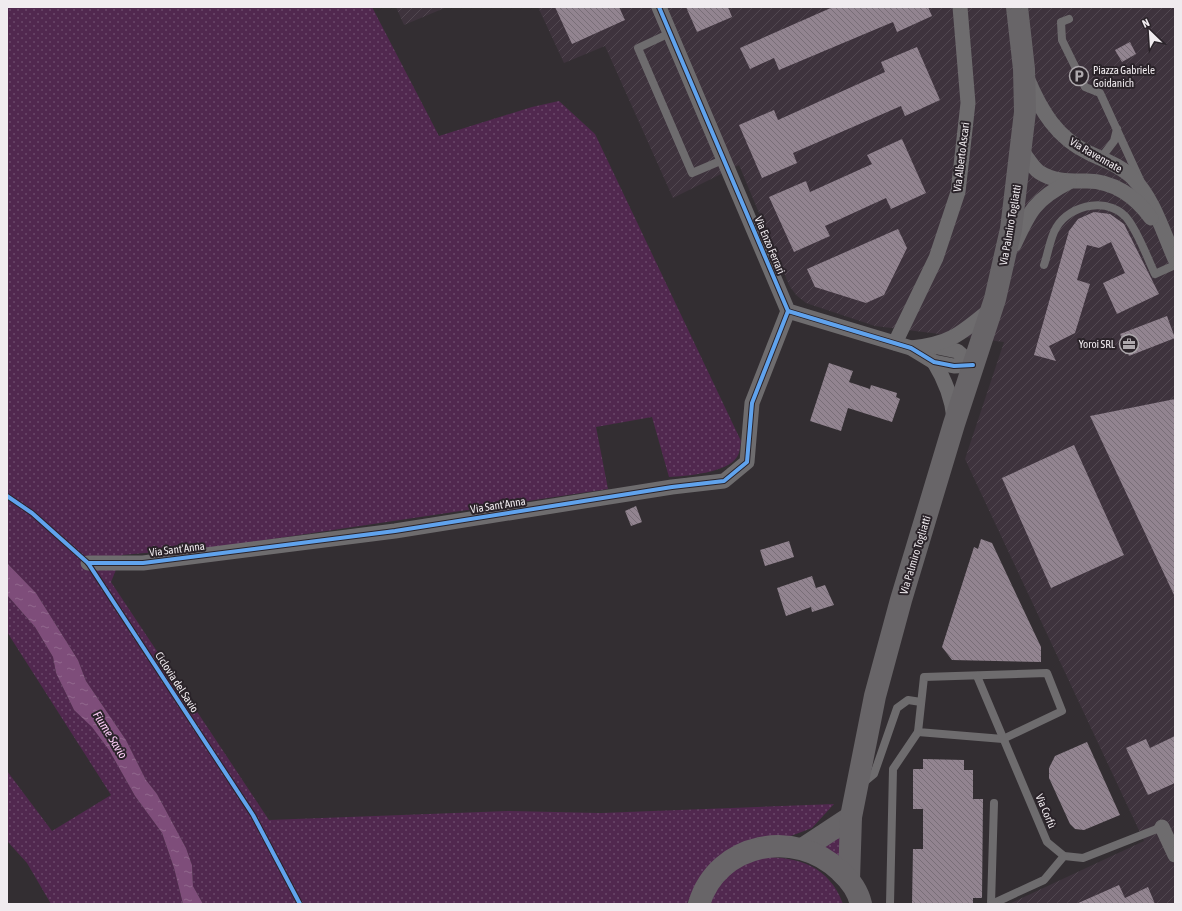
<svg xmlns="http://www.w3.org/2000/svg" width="1182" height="911" font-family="'Asap Condensed',sans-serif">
	<defs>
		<pattern id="industrial-furrows" width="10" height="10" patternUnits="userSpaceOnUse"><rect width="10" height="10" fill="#3e333d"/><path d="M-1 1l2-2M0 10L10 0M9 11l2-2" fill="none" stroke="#514750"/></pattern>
		<pattern id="green-dots" width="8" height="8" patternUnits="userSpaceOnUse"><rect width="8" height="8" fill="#51284f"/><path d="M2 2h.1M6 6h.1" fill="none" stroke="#6a4769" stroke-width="1.8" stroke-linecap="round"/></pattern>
		<pattern id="water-ripples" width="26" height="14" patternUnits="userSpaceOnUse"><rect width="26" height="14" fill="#7e4d7a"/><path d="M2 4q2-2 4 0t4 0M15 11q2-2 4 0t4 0" fill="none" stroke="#91678d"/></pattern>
		<pattern id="building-back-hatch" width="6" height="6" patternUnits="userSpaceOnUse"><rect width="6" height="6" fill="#928490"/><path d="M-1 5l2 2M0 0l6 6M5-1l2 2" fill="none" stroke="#786e77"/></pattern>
	</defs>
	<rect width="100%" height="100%" fill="#332e32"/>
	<g fill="url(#industrial-furrows)">
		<polygon points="396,7 447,7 404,25"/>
		<polygon points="538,7 1175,7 1175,904 1009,904 1144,841 965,459 1004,342 875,326 806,303 796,295 789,285 739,165 673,198 605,46 564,63"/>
	</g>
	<g fill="url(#green-dots)">
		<path d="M 7,7 L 372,7 L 439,136 L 532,107 L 559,101 L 595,134 L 741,441 C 740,446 740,453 737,457 C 727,473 686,476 669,477 L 652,417 L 596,427 L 608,489 L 226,546 L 122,555 L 111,582 L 269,820 L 508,811 L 601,813 L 834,804 L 812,828 L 788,837 L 756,840 L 722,854 L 698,880 L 687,904 L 203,904 L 193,886 L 192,865 L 186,848 L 157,794 L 146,780 L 126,740 L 86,681 L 78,660 L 36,593 L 7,563 Z"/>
		<polygon points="7,595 35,627 53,657 56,673 74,710 93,727 109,750 135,796 162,833 174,868 183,904 51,904 27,863 7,841 7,771 52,831 111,795 7,632"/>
		<polygon points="842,833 842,863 820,849"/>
		<path d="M 762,857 C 799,857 829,866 843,904 L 707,904 L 721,879 L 740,865 Z"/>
	</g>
	<polygon fill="url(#water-ripples)" points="7,563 36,593 78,660 86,681 126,740 146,780 157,794 186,848 192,865 193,886 203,904 183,904 174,868 162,833 135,796 109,750 92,727 74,710 56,673 53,657 35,627 7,595"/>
	<g fill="url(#building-back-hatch)">
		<polygon points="555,7 619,7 625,20 572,44"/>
		<polygon points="686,7 728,7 732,17 697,32"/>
		<polygon points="833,7 928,7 932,16 897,32 893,22 779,70 774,58 750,69 740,48"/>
		<polygon points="1130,42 1136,54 1122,62 1115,50"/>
		<polygon points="917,47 940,100 905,116 901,106 793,153 797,163 762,178 739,125 774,110 778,120 885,72 881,62"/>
		<polygon points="902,139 926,193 891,209 886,198 825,226 830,236 794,252 769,197 806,181 810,192 872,164 867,155"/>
		<polygon points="1094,212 1110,214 1124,224 1159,294 1117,314 1103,283 1125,273 1111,242 1099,248 1087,245 1077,280 1090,284 1075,333 1049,346 1056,361 1034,355 1069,231 1078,219"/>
		<polygon points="898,229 907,248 884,295 866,303 815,287 807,269"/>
		<polygon points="1167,316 1175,338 1129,356 1120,334"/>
		<polygon points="829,363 853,371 849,382 870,389 871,385 897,393 896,397 900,399 892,422 848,408 841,431 810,421"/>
		<polygon points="1175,399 1175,597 1090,416"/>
		<polygon points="1074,445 1124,555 1051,588 1002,478"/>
		<polygon points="636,506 642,522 631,526 625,511"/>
		<polygon points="981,539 992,543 1041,647 1041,662 952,660 942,647 974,547 978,549"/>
		<polygon points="789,541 794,557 765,566 760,550"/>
		<polygon points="812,576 816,588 825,585 834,605 812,612 811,607 786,616 777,588"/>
		<polygon points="1175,736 1175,783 1148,795 1126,748 1146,739 1150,748"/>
		<polygon points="1087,742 1120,815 1084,830 1075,829 1070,824 1049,778 1049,768 1055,756"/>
		<polygon points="923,759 964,760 964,770 973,770 973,799 983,799 982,898 973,898 973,904 912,904 913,849 923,849 923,809 913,809 913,769 923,769"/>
		<polygon points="1119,885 1125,898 1148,887 1155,904 1076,904"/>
	</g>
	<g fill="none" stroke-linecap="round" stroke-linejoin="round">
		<g stroke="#6e6c6e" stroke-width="8">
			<polyline points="1069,19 1061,22 1062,40 1085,87 1100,93 1140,180"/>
			<polyline points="670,33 638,48 692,173 725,159"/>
			<polyline points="1101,158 1114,141 1117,129"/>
			<path d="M 1044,265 C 1048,254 1050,238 1056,228 C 1070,203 1112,196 1129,221 C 1140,237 1147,257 1155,274 L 1175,265"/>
			<polygon points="1047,673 1062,711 1003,739 918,732 924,677"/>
			<polyline points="977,676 1047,842 1064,856 1083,858 1162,827"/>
			<polyline points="862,784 874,774 897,708 908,700 921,702"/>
			<polyline points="890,904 893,769 918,732"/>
			<polyline points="991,904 994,803"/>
			<polyline points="992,904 1044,880 1064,856"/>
		</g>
		<g stroke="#6e6c6e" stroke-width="15">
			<polyline points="659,7 788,311 911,348 934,362 954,366 973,365"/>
			<path d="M 1028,80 C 1041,111 1057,138 1089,153 C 1104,160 1121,166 1133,178 C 1154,200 1163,232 1175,259"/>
			<path d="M 1021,150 C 1027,157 1032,167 1039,172 C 1054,182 1070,181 1087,181 C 1114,181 1136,197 1151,218"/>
			<path d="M 1014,245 C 1029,212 1035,199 1069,182"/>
			<polyline points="895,343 936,258 958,192 968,103 960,7"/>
			<polyline points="933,346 957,351 973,365"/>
			<path d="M 911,348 C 950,344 961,334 991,309"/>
			<path d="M 934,362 C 945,380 952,397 954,418"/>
			<polyline points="88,563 143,563 395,531 672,487 724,481 747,462 752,403 788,311"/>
			<polyline points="1162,827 1175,855"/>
		</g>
		<g stroke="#686568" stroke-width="22">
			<polyline points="804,848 851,817"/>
			<polyline points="849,880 851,817 875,696 901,600 954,424 995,299 1011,229 1025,112 1024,69 1017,7"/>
			<path d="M 699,904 C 718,842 796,828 840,871 C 850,880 858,891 861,904"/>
		</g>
		<defs>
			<g id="cycleway">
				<polyline points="659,7 788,311 911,348 934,362 954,366 973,365"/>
				<polyline points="7,496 32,513 88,563 253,815 300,904"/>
				<polyline points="88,563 143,563 395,531 672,487 724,481 747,462 752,403 788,311"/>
			</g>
		</defs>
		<use href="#cycleway" stroke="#2a2329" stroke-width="6"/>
		<use href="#cycleway" stroke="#60a3ed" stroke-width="4"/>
	</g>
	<defs>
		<symbol id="parking-ring" viewBox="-11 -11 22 22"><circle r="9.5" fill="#2a2329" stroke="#aea9ad" stroke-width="1.5"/><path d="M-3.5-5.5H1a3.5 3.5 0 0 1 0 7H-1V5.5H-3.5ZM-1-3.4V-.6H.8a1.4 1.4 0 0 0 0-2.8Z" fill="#aea9ad"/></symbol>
		<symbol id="office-ring" viewBox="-11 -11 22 22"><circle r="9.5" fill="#2a2329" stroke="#aea9ad" stroke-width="1.5"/><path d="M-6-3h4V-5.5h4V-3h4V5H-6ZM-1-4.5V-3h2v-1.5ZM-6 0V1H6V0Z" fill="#aea9ad"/></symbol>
	</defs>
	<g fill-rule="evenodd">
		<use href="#parking-ring" x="1068" y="65" width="22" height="22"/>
		<use href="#office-ring" x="1118" y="333" width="22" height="22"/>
	</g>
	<g text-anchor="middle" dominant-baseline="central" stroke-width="4" stroke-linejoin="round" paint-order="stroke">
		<g font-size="11" fill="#f0ebef" stroke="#2a2329" text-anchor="start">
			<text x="1093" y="70">Piazza Gabriele<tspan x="1093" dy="13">Goidanich</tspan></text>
			<text x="1115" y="344" text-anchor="end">Yoroi SRL</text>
		</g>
		<g font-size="11" fill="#f0ebef" stroke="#2a2329">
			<text transform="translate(1096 155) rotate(30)">Via Ravennate</text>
			<text transform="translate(961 157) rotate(-83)">Via Alberto Ascari</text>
			<text transform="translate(1010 225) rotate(-80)">Via Palmiro Togliatti</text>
			<text transform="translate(770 245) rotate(67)">Via Enzo Ferrari</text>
			<text transform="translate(498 505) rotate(-9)">Via Sant'Anna</text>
			<text transform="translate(177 549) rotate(-7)">Via Sant'Anna</text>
			<text transform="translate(915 555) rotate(-73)">Via Palmiro Togliatti</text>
			<text transform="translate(177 682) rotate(57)">Ciclovia del Savio</text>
			<text transform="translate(1046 811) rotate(67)">Via Corfù</text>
		</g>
		<g font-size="12" font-style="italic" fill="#fcccf6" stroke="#2a2329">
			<text transform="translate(110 735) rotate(58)">Fiume Savio</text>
		</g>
	</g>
	<rect width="1182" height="911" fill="none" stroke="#f0ebef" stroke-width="16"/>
	<g transform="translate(1150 32) rotate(335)" stroke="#2a2329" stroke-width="3" paint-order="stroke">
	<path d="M0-3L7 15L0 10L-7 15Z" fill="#f0ebef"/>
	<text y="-6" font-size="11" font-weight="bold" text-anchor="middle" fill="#f0ebef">N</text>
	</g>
</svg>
